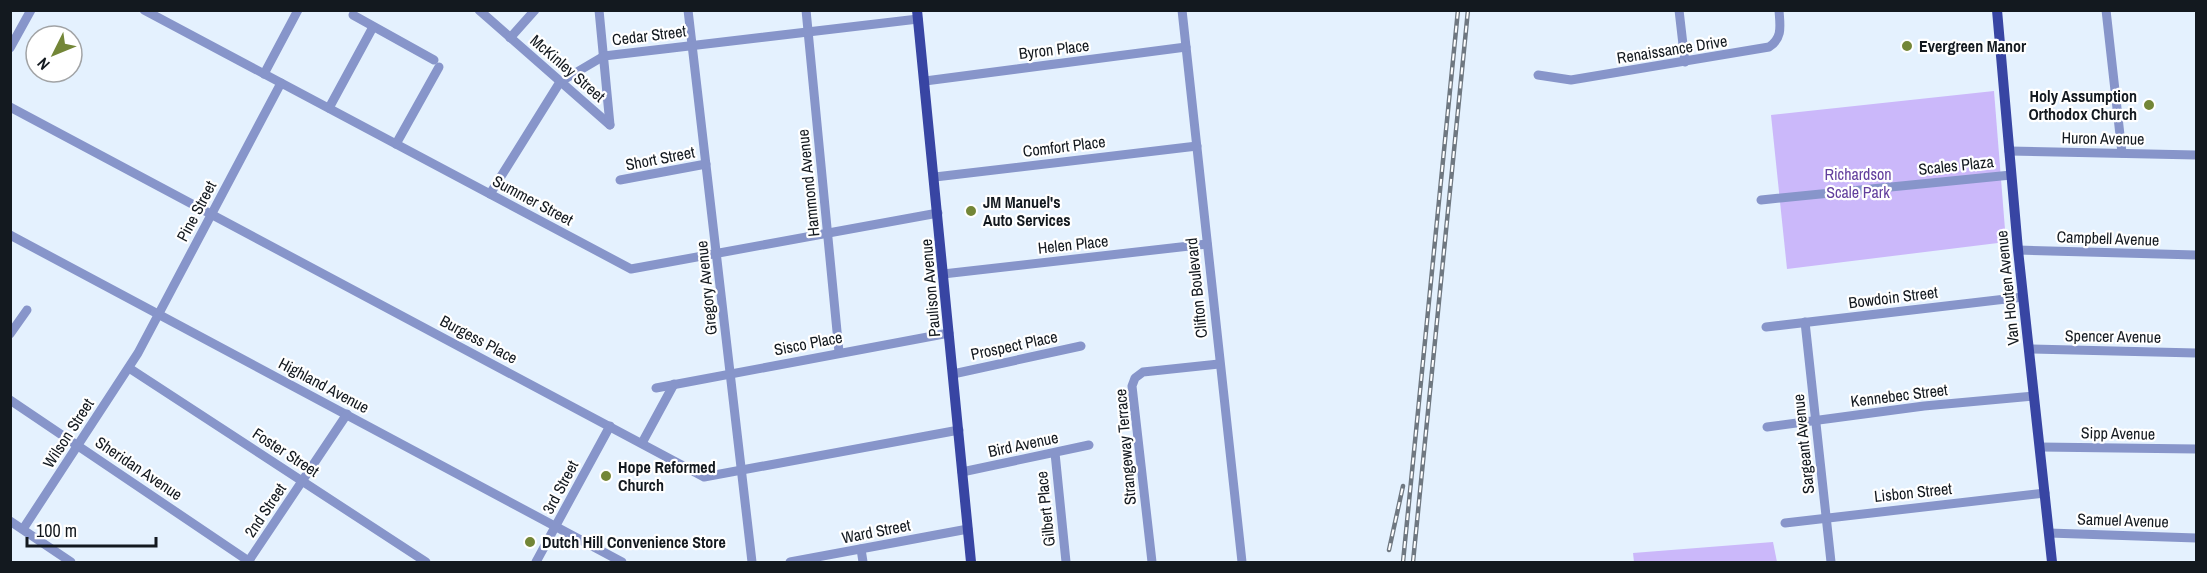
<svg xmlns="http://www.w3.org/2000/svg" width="2207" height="573" font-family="'Archivo Narrow',sans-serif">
	<rect width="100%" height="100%" fill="#e4f1fe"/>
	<g fill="#cbb8fa">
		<polygon points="1994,91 2006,242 1787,269 1771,115"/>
		<polygon points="1773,542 1777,562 1634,562 1633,553"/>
	</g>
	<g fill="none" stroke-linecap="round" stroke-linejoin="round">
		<g stroke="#8795ca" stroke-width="9">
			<polyline points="144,10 631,269 938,213"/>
			<polyline points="479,10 610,125"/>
			<polyline points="599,10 610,125"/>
			<polyline points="688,10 752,562"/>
			<polyline points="806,10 839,352"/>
			<polyline points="1182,10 1242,562"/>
			<polyline points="1679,10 1685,62"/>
			<polyline points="2106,10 2122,153"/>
			<polyline points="353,15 434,60"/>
			<polyline points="510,38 535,10"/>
			<polyline points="10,48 31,10"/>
			<polyline points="264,74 298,10"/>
			<path d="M 1538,75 L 1571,80 L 1769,47 C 1783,38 1780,26 1779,10"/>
			<polyline points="925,81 1186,47"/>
			<polyline points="10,107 704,477 959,430"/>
			<polyline points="329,108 373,27"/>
			<polyline points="396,144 439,67"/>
			<polyline points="2009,151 2196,155"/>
			<polyline points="935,177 1197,146"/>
			<polyline points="620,180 706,164"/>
			<polyline points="490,194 560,82 604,56 918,19"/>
			<polyline points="1761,200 2011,175"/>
			<polyline points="10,235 622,562"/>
			<polyline points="2018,250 2196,255"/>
			<polyline points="943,274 1207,244"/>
			<polyline points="1805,322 1831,562"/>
			<polyline points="1766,327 2023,297"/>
			<polyline points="10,334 27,310"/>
			<polyline points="2029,349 2196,353"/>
			<polyline points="129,368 426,562"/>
			<polyline points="953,374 1081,346"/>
			<polyline points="656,388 949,333"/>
			<polyline points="10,400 250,562"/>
			<polyline points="1767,427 1924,406 2034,396"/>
			<polyline points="642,443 674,384"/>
			<polyline points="2040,447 2196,449"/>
			<polyline points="1055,453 1066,562"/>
			<polyline points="962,472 1089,445"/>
			<polyline points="10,521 71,562"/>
			<polyline points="1785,523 2045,493"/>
			<polyline points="23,529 138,353 281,83"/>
			<polyline points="2049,533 2196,538"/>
			<polyline points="861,549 863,562"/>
			<polyline points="248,562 347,414"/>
			<polyline points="536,562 610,426"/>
			<polyline points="790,562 968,529"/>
			<polyline points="1152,562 1132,386 1135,378 1143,372 1219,364"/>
		</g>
		<g stroke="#3845a3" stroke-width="10">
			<polyline points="917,10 971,562"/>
			<polyline points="1997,10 2018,250 2052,562"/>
		</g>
		<defs>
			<g id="rail">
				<polyline points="1389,550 1403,486"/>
				<polyline points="1403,562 1458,10"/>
				<polyline points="1413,562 1468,10"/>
			</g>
		</defs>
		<use href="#rail" stroke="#6f7881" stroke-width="4.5"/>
		<use href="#rail" stroke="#fff" stroke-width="2" stroke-dasharray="7" stroke-linecap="butt"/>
	</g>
	<g fill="#738637" stroke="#fff" stroke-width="2">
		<circle cx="1907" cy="46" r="6"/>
		<circle cx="2149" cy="105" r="6"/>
		<circle cx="971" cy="211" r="6"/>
		<circle cx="606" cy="476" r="6"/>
		<circle cx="530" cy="542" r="6"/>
	</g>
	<g text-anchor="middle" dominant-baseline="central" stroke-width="4.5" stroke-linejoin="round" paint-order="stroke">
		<g font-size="16" fill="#13191f" stroke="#fff">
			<text transform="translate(649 35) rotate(-7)">Cedar Street</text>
			<text transform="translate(1054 49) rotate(-7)">Byron Place</text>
			<text transform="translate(1672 49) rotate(-9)">Renaissance Drive</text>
			<text transform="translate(568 68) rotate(41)">McKinley Street</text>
			<text transform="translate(2103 138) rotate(1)">Huron Avenue</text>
			<text transform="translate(1064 146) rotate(-7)">Comfort Place</text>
			<text transform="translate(660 158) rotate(-11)">Short Street</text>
			<text transform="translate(1956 165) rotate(-6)">Scales Plaza</text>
			<text transform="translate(808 183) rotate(-96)">Hammond Avenue</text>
			<text transform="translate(533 200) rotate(28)">Summer Street</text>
			<text transform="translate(196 211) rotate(-62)">Pine Street</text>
			<text transform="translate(2108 238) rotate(2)">Campbell Avenue</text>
			<text transform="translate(1073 244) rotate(-6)">Helen Place</text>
			<text transform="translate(706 288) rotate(-96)">Gregory Avenue</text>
			<text transform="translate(930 288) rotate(-95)">Paulison Avenue</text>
			<text transform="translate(1196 288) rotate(-96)">Clifton Boulevard</text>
			<text transform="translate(2007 288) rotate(-96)">Van Houten Avenue</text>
			<text transform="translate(1893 297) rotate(-7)">Bowdoin Street</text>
			<text transform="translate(2113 336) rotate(1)">Spencer Avenue</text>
			<text transform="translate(479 339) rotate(28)">Burgess Place</text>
			<text transform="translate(808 343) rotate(-11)">Sisco Place</text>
			<text transform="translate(1014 345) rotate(-12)">Prospect Place</text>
			<text transform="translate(324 385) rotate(28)">Highland Avenue</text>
			<text transform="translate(1899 395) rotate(-7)">Kennebec Street</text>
			<text transform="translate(68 433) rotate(-57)">Wilson Street</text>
			<text transform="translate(2118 433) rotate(1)">Sipp Avenue</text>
			<text transform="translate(1023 444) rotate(-12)">Bird Avenue</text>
			<text transform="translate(1803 444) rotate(-96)">Sargeant Avenue</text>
			<text transform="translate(1125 447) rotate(-95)">Strangeway Terrace</text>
			<text transform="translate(286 452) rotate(33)">Foster Street</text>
			<text transform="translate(139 468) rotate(34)">Sheridan Avenue</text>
			<text transform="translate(560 487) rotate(-62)">3rd Street</text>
			<text transform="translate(1913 492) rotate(-6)">Lisbon Street</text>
			<text transform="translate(1045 509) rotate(-96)">Gilbert Place</text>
			<text transform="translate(265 510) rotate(-56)">2nd Street</text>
			<text transform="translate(2123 520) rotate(2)">Samuel Avenue</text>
			<text transform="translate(876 531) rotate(-11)">Ward Street</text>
		</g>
		<g font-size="16" font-weight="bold" fill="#13191f" stroke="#fff" text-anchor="start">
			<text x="1919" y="46">Evergreen Manor</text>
			<text x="2137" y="96" text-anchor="end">Holy Assumption<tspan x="2137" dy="18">Orthodox Church</tspan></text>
			<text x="983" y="202">JM Manuel's<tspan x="983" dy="18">Auto Services</tspan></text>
			<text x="618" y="467">Hope Reformed<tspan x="618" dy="18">Church</tspan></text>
			<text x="542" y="542">Dutch Hill Convenience Store</text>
		</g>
		<g font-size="16" fill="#623f9d" stroke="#fff">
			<text x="1858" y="174">Richardson<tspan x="1858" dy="18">Scale Park</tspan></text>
		</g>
	</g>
	<rect width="2207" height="573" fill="none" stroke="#13191f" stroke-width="24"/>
	<g transform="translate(54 54) rotate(227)"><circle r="28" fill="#ffffff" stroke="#a1a3a5" stroke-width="1.5"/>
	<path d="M0-4.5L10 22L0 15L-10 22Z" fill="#738637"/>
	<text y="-9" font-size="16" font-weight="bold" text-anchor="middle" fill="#13191f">N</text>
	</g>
	<path d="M27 537v9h129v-9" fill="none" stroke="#13191f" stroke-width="3"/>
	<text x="36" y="537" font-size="18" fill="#13191f" stroke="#ffffff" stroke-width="4.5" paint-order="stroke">100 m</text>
</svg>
